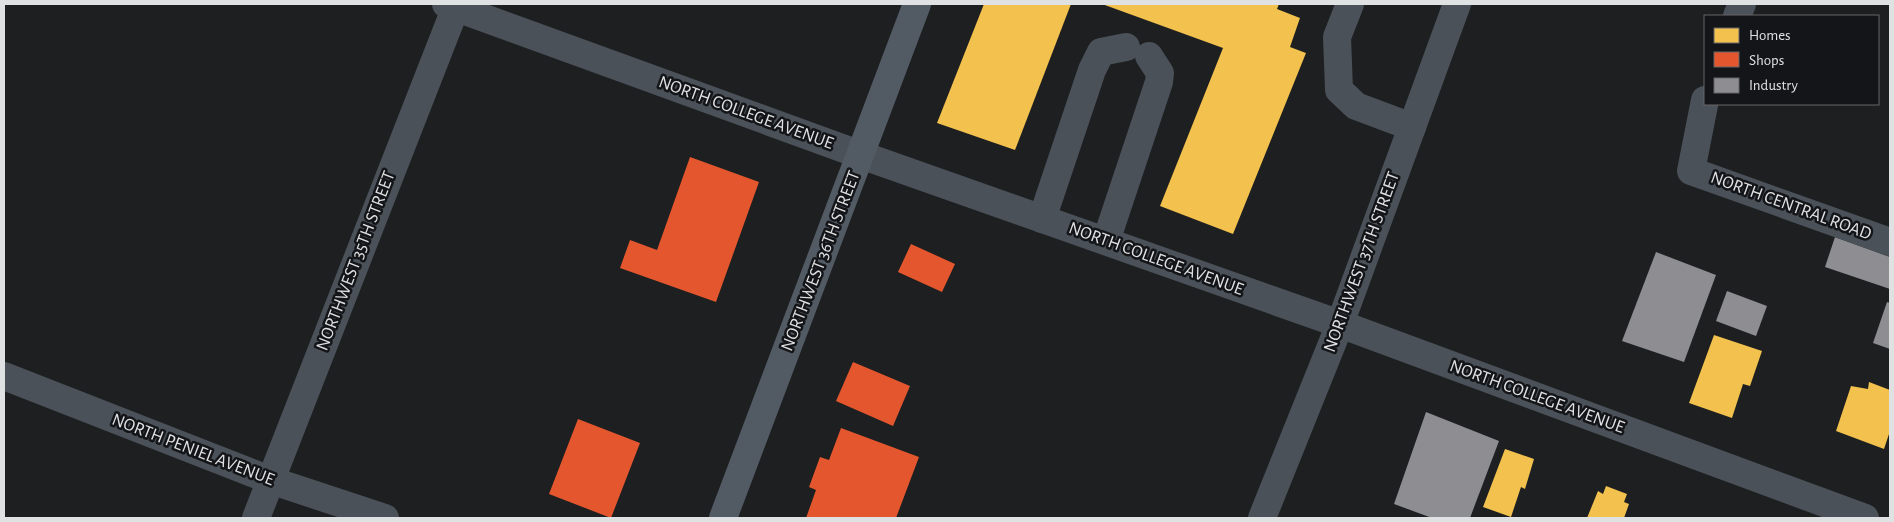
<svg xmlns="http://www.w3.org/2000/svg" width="1894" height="522" font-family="'Alegreya Sans',sans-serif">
	<rect width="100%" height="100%" fill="#1e1f20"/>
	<g fill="#f2c14e">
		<polygon points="984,4 1071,4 1015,150 937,123"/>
		<polygon points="1102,4 1279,4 1277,9 1300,18 1290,47 1306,53 1233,234 1160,206 1223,48"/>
		<polygon points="1714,335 1762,351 1750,386 1743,384 1732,418 1689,403"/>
		<polygon points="1869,382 1890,390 1890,431 1884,449 1836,431 1851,386 1868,389"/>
		<polygon points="1505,449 1534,459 1525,489 1521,487 1511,517 1483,507"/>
		<polygon points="1606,486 1627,494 1624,502 1629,504 1624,518 1587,518 1598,491 1603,494"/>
	</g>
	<g fill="#e4572e">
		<polygon points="690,157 759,182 716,302 620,268 630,240 657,250"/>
		<polygon points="911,244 955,264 942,292 898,272"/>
		<polygon points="853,362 910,386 893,426 836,401"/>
		<polygon points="578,419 640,443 611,518 549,494"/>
		<polygon points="841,428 919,457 896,518 806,518 816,490 809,487 820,457 829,460"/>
	</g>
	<g fill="#8d8d92">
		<polygon points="1835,237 1890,257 1890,289 1825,267"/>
		<polygon points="1656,252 1716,275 1684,362 1622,341"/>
		<polygon points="1727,291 1767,306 1756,336 1716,321"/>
		<polygon points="1887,302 1890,303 1890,349 1873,343"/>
		<polygon points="1426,412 1499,441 1470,518 1432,518 1394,504"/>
	</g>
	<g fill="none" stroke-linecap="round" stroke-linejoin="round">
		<g stroke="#4a5159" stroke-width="28">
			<polyline points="446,4 861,155 1340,324 1865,518"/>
			<polyline points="1350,4 1337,37 1339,90 1356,106 1412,127"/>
			<polyline points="1737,16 1742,4"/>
			<polyline points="1705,100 1691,171 1890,242"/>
			<polyline points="1042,219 1092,70 1101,52 1126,47"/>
			<polyline points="1106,241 1159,82 1160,73 1149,56"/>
			<polyline points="4,376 270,480 385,518"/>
			<polyline points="256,518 457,4"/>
			<polyline points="1262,518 1340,324 1457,4"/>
		</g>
		<polyline stroke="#525a64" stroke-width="28" points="723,518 917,4"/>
	</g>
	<g text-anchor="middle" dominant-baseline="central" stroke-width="5" stroke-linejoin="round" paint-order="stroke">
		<g font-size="18" fill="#e0e1e3" stroke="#141518">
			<text transform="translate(746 113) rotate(20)">NORTH COLLEGE AVENUE</text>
			<text transform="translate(1791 206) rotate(20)">NORTH CENTRAL ROAD</text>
			<text transform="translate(1156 259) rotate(20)">NORTH COLLEGE AVENUE</text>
			<text transform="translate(356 261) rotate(-69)">NORTHWEST 35TH STREET</text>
			<text transform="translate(821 261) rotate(-69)">NORTHWEST 36TH STREET</text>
			<text transform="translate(1362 262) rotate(-70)">NORTHWEST 37TH STREET</text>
			<text transform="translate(1537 397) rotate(20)">NORTH COLLEGE AVENUE</text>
			<text transform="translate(193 450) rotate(21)">NORTH PENIEL AVENUE</text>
		</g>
	</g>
	<rect width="1894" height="522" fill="none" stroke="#e0e1e3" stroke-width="10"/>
	<rect x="1704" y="15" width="175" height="90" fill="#141518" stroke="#666769"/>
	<rect x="1714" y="28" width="25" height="15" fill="#f2c14e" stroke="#666769"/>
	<text x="1749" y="40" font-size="15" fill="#e0e1e3">Homes</text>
	<rect x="1714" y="52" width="25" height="15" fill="#e4572e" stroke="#666769"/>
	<text x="1749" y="65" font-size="15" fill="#e0e1e3">Shops</text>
	<rect x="1714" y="78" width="25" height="15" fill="#8d8d92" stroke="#666769"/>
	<text x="1749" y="90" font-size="15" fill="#e0e1e3">Industry</text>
</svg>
